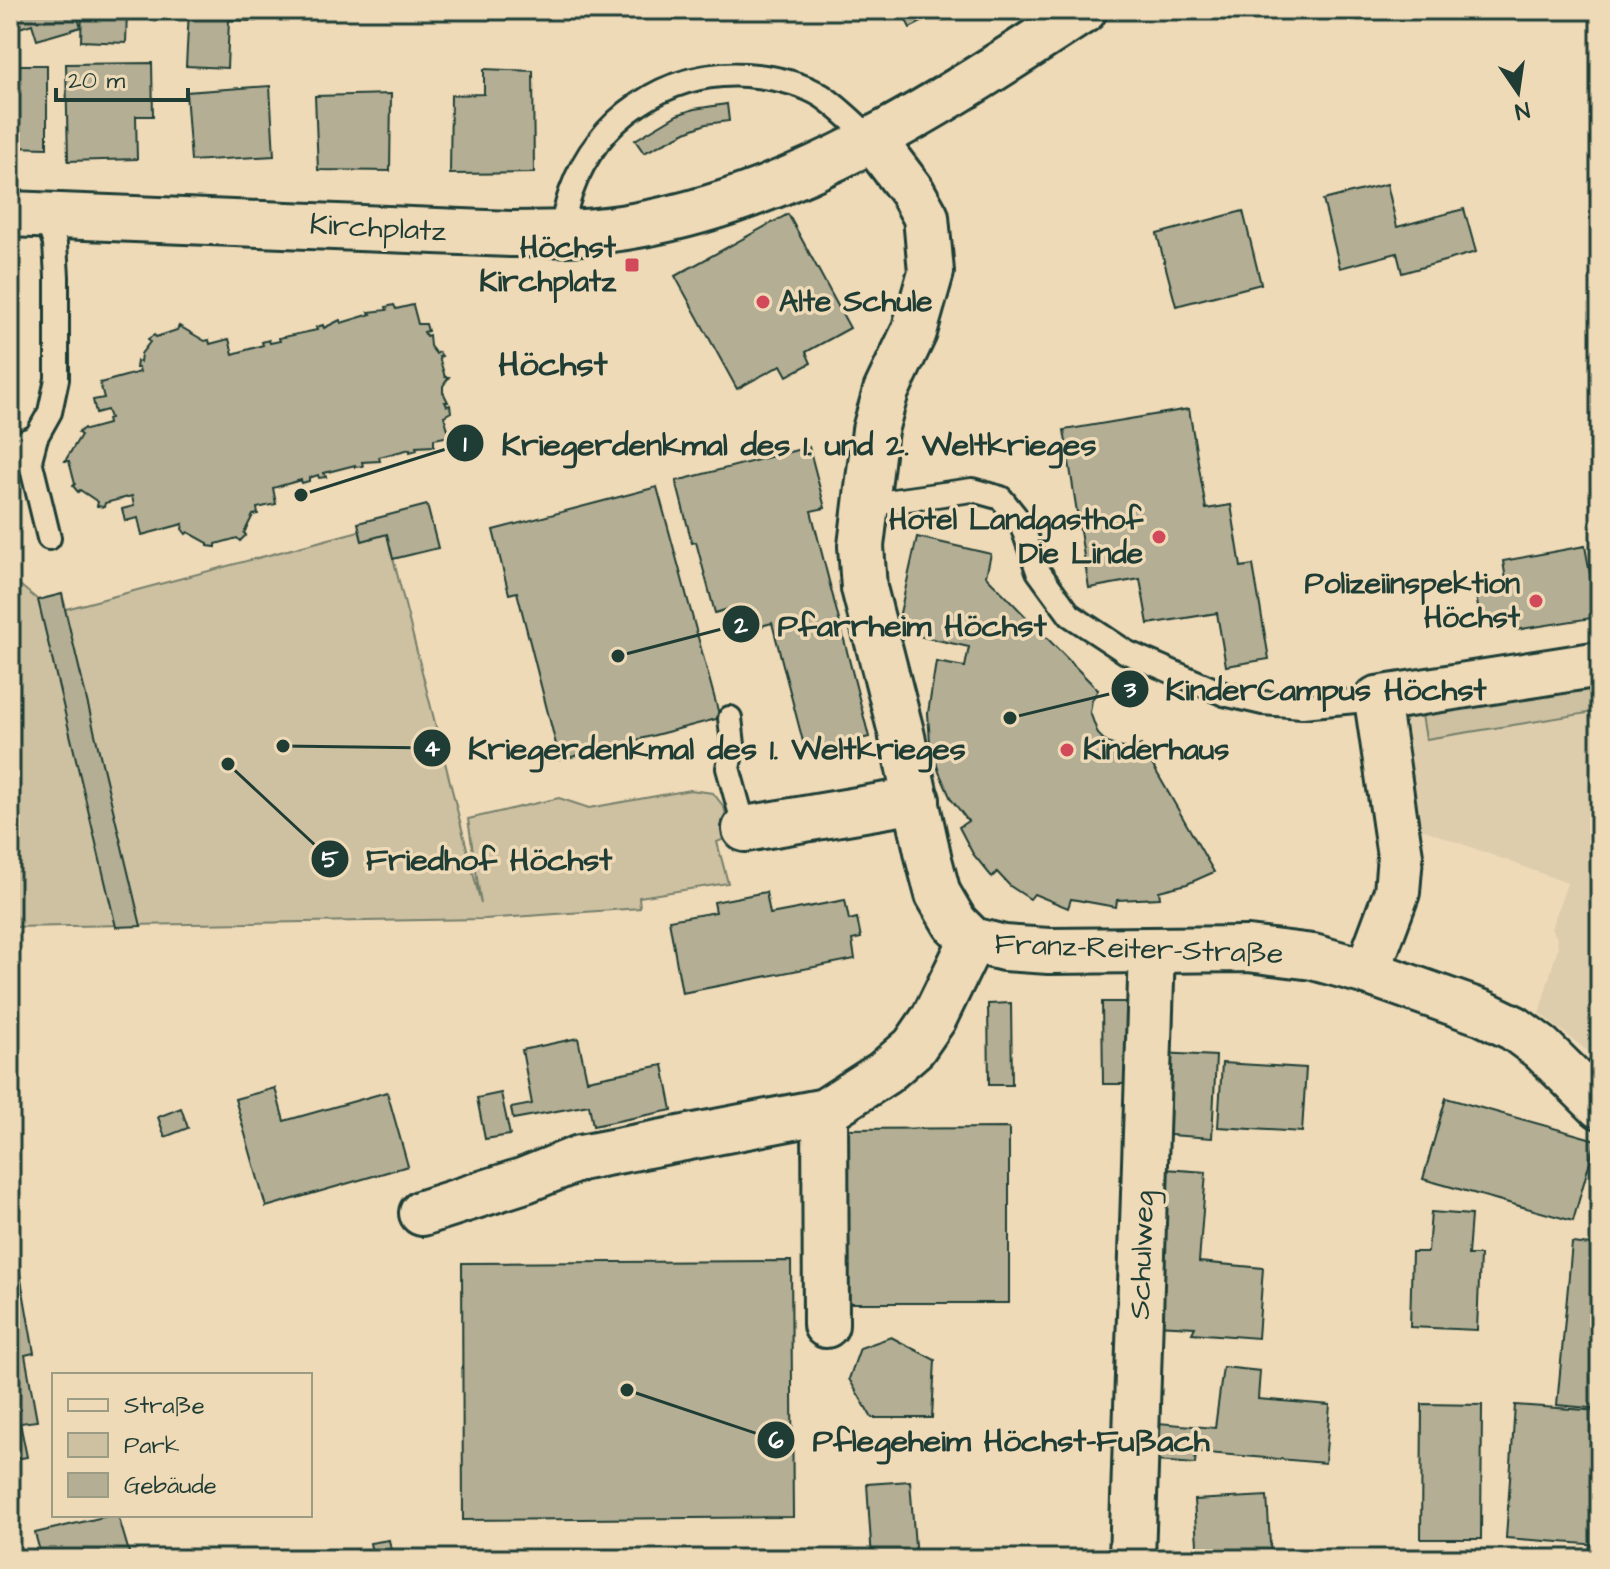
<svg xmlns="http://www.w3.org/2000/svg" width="1610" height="1569" font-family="'Architects Daughter',sans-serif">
	<rect width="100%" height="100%" fill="#efdab8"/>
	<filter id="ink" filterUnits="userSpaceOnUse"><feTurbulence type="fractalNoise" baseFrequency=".0125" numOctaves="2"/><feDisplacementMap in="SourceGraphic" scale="16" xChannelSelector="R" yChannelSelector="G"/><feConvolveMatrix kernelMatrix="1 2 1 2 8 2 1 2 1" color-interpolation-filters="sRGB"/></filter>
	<g filter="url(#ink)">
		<polygon fill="#ddcdad" points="1600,679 1600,1061 1539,1013 1558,947 1556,936 1551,929 1567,883 1411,825 1403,727 1410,717 1424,709"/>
		<g fill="#cdc1a2" stroke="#767f6b" stroke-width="2">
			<polygon points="359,531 362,541 387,534 481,904 468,819 559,798 589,808 690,790 713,793 724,807 731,836 717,842 728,883 639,897 640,908 485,919 10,927 10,577 38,600 62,594 66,609"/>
			<polygon points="1600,686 1600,711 1426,739 1422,715"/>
		</g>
		<g fill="#b4af94" stroke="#1f3d34" stroke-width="2">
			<polygon points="10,10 75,10 81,27 37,40 32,24 10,31"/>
			<polygon points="82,10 127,10 126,43 81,41"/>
			<polygon points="189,10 256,10 256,21 229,20 227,68 186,66"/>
			<polygon points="901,10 962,10 941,21 937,14 910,28"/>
			<polygon points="152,63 153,116 136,116 137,159 68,161 66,64"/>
			<polygon points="10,65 47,65 47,148 10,147"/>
			<polygon points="484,69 533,71 534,173 450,174 451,95 484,94"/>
			<polygon points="270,86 274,156 191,161 186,92"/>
			<polygon points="391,94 390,171 318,170 315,96"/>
			<polygon points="727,104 729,121 706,124 688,131 644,153 635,140 677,115 694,109"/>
			<polygon points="1387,184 1397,227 1464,209 1476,252 1402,273 1397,253 1340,268 1323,200"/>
			<polygon points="1243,211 1261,284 1176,306 1157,234"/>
			<polygon points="788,214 850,328 806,352 811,363 787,376 781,365 737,389 675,276"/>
			<polygon points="394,305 396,309 413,305 418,324 426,324 428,331 424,332 426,336 429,335 430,346 436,354 439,352 442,356 439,357 445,377 449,377 443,386 443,392 448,402 445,402 447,406 450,405 451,412 444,416 450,436 434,439 434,446 416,447 417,450 410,452 410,449 379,457 380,461 362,462 363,466 355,467 355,465 324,473 326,477 319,478 318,475 309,478 309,481 302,483 301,480 273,488 276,504 257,508 258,514 253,515 244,533 246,535 240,541 237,538 216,544 216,547 208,546 208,543 188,532 186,534 182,529 183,524 142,535 138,518 125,521 122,509 134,506 132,496 105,503 104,507 97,506 98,502 80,490 78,492 73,486 75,484 69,461 65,461 81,435 78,433 84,428 86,430 108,424 107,419 110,418 107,410 96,413 93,400 104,398 100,383 140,372 139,368 136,368 137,361 140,362 141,354 150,342 148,339 154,335 156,337 177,330 179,326 205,341 209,340 210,344 229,339 233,354 263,345 262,342 269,340 270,343 280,341 279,338 317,330 316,327 323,325 324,328 340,320 341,323 371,314 369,312 387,310 386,307"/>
			<polygon points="1189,409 1206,509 1231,505 1241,567 1253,565 1269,659 1226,666 1217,613 1148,624 1140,579 1089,588 1064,430"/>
			<polygon points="809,447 825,508 811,511 869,737 806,753 772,623 735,633 728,609 715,613 696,542 692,543 676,481"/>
			<polygon points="657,487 720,718 560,760 517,592 509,594 493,530"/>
			<polygon points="427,505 438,548 393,559 387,534 362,541 358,523"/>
			<polygon points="917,537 991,554 986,576 1098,690 1092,700 1090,712 1098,734 1107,743 1118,747 1130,749 1141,745 1214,872 1187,884 1159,891 1160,898 1117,900 1116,907 1071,899 1068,908 1034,894 1030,899 1010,886 997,872 992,877 973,854 959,827 968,821 951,799 939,772 930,742 928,713 936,662 965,667 969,647 896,631"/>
			<polygon points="1585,546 1598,617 1515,630 1513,617 1481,623 1474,585 1506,580 1503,561"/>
			<polygon points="62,594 65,609 141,926 116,927 38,600"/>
			<polygon points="766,892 770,914 845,900 849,920 857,918 861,938 852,940 855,959 682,993 669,920 716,912 714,902"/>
			<polygon points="1102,1002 1126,1002 1127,1084 1103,1084"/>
			<polygon points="1011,1003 1012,1085 989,1085 988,1004"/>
			<polygon points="578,1038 587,1080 663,1065 672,1110 593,1126 589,1105 513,1119 511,1108 532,1104 522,1050"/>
			<polygon points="1161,1053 1216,1056 1212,1138 1156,1134"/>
			<polygon points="1222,1063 1306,1068 1302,1132 1218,1127"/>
			<polygon points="275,1088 284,1121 387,1092 408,1166 266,1207 235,1099"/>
			<polygon points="501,1093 510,1135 485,1139 477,1098"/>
			<polygon points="1446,1098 1596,1140 1573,1221 1423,1179"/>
			<polygon points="181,1108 188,1128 165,1137 158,1117"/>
			<polygon points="1009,1128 1009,1303 838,1303 838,1129"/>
			<polygon points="1165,1169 1206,1172 1199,1262 1263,1268 1258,1338 1192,1333 1195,1327 1154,1325"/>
			<polygon points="1431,1212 1471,1215 1468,1255 1480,1255 1477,1330 1410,1327 1412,1252 1428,1252"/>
			<polygon points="1572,1243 1600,1246 1600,1409 1557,1405"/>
			<polygon points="16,1251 34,1353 25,1355 37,1421 20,1423 27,1457 10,1460 10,1252"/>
			<polygon points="791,1261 793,1517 463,1520 462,1263"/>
			<polygon points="891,1337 935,1360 932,1418 872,1418 849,1379 860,1348"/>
			<polygon points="1223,1367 1260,1371 1258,1399 1330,1405 1325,1463 1196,1452 1195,1464 1156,1461 1159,1423 1215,1428"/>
			<polygon points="1422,1404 1482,1405 1481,1539 1421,1539"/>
			<polygon points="1515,1405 1600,1411 1600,1545 1506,1538"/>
			<polygon points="910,1481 916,1559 872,1559 867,1484"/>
			<polygon points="1267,1496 1271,1559 1198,1559 1194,1500"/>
			<polygon points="112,1515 118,1515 131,1559 42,1559 35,1533"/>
			<polygon points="389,1540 393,1559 360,1559 360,1556 372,1553 370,1543"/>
		</g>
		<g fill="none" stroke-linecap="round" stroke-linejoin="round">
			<defs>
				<g id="lane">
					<polyline points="46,216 55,244 57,277 57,379 50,412 36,437 30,460 49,538"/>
					<path d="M 560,234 C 563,220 566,206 571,192 C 597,118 668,70 746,75 C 772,77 799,82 822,96 C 840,108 857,126 873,140"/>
					<polyline points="10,447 36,437"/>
					<polyline points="865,505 972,490 1001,498 1021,523 1038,571 1070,615 1126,652 1224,694 1263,703 1302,706 1377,699"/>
					<polyline points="730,718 733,745 728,768 745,829"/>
				</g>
				<g id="street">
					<polyline points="873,140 911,190 926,217 931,272 914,332 886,391 875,430 861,546 864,588 901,732 929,860 938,894 955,923 972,940 1004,948 1049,951 1248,949 1313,957 1367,972 1483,1013 1514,1028 1541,1048 1600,1106"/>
					<polyline points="745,829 917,800"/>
					<polyline points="1367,972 1397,892 1400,856 1377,699 1600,664"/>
					<polyline points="825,1111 826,1325"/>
					<polyline points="422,1213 525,1180 580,1158 825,1111 884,1073 914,1047 934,1018 972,940"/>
					<polyline points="1132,1559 1152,950"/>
				</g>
				<path id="secondary" d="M 10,214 L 511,234 C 554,234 596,233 638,225 C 802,196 948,99 1084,10"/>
			</defs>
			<use href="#lane" stroke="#1f3d34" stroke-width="28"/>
			<use href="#street" stroke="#1f3d34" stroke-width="50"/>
			<use href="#secondary" stroke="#1f3d34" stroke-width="50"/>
			<use href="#lane" stroke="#efdab8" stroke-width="22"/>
			<use href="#street" stroke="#efdab8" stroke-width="44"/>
			<use href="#secondary" stroke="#efdab8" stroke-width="44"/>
		</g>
	</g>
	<g fill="#d1495b" stroke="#efdab8" stroke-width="3">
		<rect x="624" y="257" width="16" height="16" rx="4"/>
		<circle cx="763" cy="302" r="8"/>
		<circle cx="1159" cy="537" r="8"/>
		<circle cx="1536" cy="601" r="8"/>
		<circle cx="1067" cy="750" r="8"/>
	</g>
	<g text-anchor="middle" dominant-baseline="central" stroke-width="7" stroke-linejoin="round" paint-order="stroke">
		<g font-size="30" fill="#1f3d34" stroke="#efdab8">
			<text transform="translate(378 228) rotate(3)">Kirchplatz</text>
			<text transform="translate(1139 949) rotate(2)">Franz-Reiter-Straße</text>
			<text transform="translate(1142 1255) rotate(-88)">Schulweg</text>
		</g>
		<g font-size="30" font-weight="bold" fill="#1f3d34" stroke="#efdab8" text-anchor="end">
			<text x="616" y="248">Höchst<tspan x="616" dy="34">Kirchplatz</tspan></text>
			<text x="779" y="302" text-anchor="start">Alte Schule</text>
			<text x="1143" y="520">Hotel Landgasthof<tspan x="1143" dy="34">Die Linde</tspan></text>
			<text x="1520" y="584">Polizeiinspektion<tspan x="1520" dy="34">Höchst</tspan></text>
			<text x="1083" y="750" text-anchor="start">Kinderhaus</text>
		</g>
		<g font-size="34" font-weight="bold" fill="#1f3d34" stroke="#efdab8">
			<text x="553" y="365">Höchst</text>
		</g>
	</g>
	<path fill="none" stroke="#1f3d34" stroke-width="3" d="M301 495L465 443M618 656L741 624M1010 718L1130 689M283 746L432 748M228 764L330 859M627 1390L776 1440"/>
	<g fill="#1f3d34" stroke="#efdab8" stroke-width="3">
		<circle cx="301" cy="495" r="8"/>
		<circle cx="618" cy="656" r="8"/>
		<circle cx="1010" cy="718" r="8"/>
		<circle cx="283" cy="746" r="8"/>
		<circle cx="228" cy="764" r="8"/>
		<circle cx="627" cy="1390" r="8"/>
		<circle cx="465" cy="443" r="20"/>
		<circle cx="741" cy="624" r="20"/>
		<circle cx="1130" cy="689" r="20"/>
		<circle cx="432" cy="748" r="20"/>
		<circle cx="330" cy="859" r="20"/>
		<circle cx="776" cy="1440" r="20"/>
	</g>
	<g font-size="24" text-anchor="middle" font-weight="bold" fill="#fff">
		<text x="465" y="452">1</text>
		<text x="741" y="633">2</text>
		<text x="1130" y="697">3</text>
		<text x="432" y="756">4</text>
		<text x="330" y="867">5</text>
		<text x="776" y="1448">6</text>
	</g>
	<g font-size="32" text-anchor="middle" font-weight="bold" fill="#1f3d34" stroke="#efdab8" stroke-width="7" stroke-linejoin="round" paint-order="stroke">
		<text x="799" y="455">Kriegerdenkmal des 1. und 2. Weltkrieges</text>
		<text x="912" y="636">Pfarrheim Höchst</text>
		<text x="1326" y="700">KinderCampus Höchst</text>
		<text x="717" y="759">Kriegerdenkmal des 1. Weltkrieges</text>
		<text x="489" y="870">Friedhof Höchst</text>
		<text x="1011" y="1451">Pflegeheim Höchst-Fußach</text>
	</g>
	<rect width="1610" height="1569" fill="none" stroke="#efdab8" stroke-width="40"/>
	<rect x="20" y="20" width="1570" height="1529" fill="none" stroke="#1f3d34" stroke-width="3" filter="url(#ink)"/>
	<rect x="52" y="1373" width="260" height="144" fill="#efdab8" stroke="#9c9b83" stroke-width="2"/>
	<rect x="68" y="1399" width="40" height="12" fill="#efdab8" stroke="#9c9b83" stroke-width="2"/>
	<text x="124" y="1413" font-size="24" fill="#1f3d34">Straße</text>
	<rect x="68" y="1433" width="40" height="24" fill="#cdc1a2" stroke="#9c9b83" stroke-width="2"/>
	<text x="124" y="1453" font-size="24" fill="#1f3d34">Park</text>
	<rect x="68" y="1473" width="40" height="24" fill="#b4af94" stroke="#9c9b83" stroke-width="2"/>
	<text x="124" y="1493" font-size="24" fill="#1f3d34">Gebäude</text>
	<g transform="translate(1518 92) rotate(167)" stroke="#efdab8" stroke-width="6" paint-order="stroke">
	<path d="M0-6L14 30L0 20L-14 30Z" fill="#1f3d34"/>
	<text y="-12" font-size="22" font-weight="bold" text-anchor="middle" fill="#1f3d34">N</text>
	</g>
	<path d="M56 88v12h132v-12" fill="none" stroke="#1f3d34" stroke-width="4"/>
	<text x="68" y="88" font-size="24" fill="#1f3d34" stroke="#efdab8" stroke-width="6" paint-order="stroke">20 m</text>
</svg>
